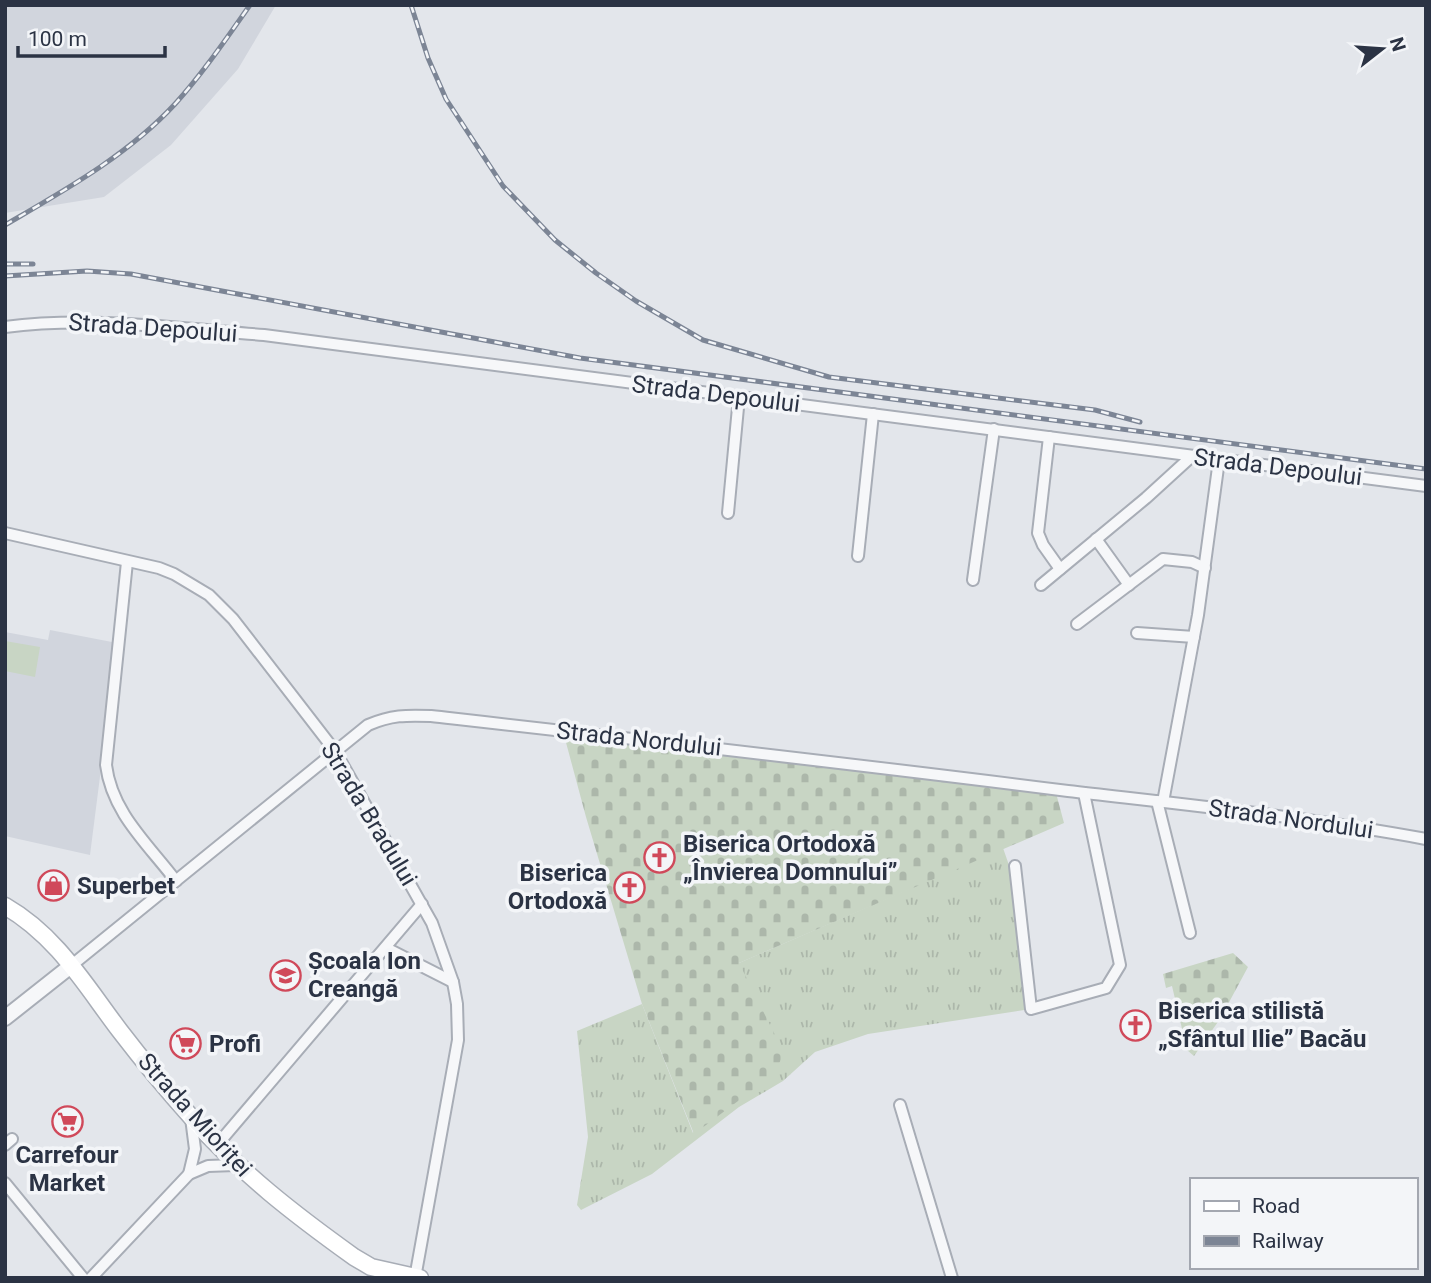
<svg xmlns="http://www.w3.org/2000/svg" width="1431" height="1283" font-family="Roboto,sans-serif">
	<defs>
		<pattern id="grass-tufts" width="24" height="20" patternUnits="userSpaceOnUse" patternTransform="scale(1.75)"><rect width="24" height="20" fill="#c8d5c4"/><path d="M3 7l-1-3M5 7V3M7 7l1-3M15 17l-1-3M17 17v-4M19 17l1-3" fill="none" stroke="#acb7aa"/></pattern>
		<pattern id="cemetery-stones" width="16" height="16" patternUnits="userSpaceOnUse" patternTransform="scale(1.75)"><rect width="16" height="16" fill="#c8d5c4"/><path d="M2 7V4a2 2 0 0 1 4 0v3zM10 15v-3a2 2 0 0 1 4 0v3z" fill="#acb7aa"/></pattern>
	</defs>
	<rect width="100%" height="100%" fill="#e3e6eb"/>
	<g fill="#d1d5dd">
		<polygon points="5,5 276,5 238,69 171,145 104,197 5,213"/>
		<polygon points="50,630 117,643 90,855 5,836 5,632 48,640"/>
	</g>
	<polygon fill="url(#grass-tufts)" points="1003,848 1010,868 1031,1009 868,1034 815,1052 783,1081 739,1107 652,1174 581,1210 577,1205 588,1137 577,1031 642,1004 693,1133 739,963"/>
	<g fill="url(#cemetery-stones)">
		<polygon points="564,735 1056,793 1064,823 739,963 784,1053 774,1074 694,1134 642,1004 586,817"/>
		<polygon points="1233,953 1248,967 1220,1019 1194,1056 1187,1050 1172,986 1166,988 1163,974"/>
	</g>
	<polygon fill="#c8d5c4" points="5,641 40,647 35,677 5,671"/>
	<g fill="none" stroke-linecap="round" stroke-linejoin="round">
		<defs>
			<g id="minor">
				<path d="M 5,327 C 91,316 178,328 264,335 L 1426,486"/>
				<polyline points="1049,437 1038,533 1043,545 1060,569"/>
				<polyline points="728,513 739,397"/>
				<polyline points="5,533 159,568 174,574 209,595 233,619 335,751 432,923 453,982 457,1004 458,1040 415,1278"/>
				<polyline points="1096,539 1129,585"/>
				<polyline points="858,556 873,414"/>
				<path d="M 127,562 L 106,765 C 112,813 148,844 176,881"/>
				<polyline points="973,580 994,429"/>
				<polyline points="1041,585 1146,498 1192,456"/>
				<polyline points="1077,624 1163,559 1192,562 1205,568"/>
				<polyline points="1137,633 1194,637"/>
				<polyline points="1157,801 1190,933"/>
				<polyline points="1163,802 1198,615 1219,460"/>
				<polyline points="1015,866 1031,1009 1106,988 1120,965 1084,793"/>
				<polyline points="386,948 453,982"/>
				<path d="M 72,965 L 368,725 C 391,715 406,715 431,716 C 643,740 856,764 1068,791 C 1188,805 1307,817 1426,839"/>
				<polyline points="900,1105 952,1278"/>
				<polyline points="5,1145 12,1139"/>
				<polyline points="217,1145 422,904"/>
				<polyline points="189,1174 195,1149 191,1118"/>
				<polyline points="5,1183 83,1278"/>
				<polyline points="91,1278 189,1174 208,1166 235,1165"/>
			</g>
			<polyline id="tertiary" points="5,1018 72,965"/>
			<path id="secondary" d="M 5,906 C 57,936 85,985 120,1031 C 143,1061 167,1090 192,1118 C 241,1173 294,1214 354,1257 L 371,1267 L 420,1278"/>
		</defs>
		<use href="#minor" stroke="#a8adb6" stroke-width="14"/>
		<use href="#tertiary" stroke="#a8adb6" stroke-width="18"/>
		<use href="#secondary" stroke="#a8adb6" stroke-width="19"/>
		<use href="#minor" stroke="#f6f7f9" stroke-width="10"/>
		<use href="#tertiary" stroke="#f6f7f9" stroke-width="14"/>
		<use href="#secondary" stroke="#fff" stroke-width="16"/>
		<defs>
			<g id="rail">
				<polyline points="411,5 428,58 446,99 503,186 555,240 596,273 636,301 703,340 829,377 1095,410 1140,422"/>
				<path d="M 5,225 C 65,190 128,155 175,104 C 203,73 226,39 250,5"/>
				<polyline points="5,264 33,264"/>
				<polyline points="5,276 87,271 131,274 580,358 1426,469"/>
			</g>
		</defs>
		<use href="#rail" stroke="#7c8595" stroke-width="5"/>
		<use href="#rail" stroke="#f3f5f8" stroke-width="2.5" stroke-dasharray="8" stroke-linecap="butt"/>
	</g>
	<defs>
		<symbol id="church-ring" viewBox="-11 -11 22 22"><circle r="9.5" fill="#f3f5f8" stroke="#d0495a" stroke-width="1.5"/><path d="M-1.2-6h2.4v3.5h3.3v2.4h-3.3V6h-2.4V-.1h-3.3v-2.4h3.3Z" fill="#d0495a"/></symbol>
		<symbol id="shop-ring" viewBox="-11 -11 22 22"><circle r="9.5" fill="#f3f5f8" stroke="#d0495a" stroke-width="1.5"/><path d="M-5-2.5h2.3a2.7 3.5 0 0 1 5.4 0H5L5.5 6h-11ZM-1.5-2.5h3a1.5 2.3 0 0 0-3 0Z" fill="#d0495a"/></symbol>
		<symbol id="school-ring" viewBox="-11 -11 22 22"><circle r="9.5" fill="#f3f5f8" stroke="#d0495a" stroke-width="1.5"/><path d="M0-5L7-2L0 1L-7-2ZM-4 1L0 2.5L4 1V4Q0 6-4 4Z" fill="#d0495a"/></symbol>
		<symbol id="supermarket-ring" viewBox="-11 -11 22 22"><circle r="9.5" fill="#f3f5f8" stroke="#d0495a" stroke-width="1.5"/><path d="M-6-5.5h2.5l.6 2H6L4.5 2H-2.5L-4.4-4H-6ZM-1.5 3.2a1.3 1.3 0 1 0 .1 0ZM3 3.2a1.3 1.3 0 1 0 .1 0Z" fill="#d0495a"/></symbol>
	</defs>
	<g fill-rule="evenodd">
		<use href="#church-ring" x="642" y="840" width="35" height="35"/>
		<use href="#shop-ring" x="36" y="868" width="35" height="35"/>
		<use href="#church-ring" x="612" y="870" width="35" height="35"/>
		<use href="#school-ring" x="268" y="958" width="35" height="35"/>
		<use href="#church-ring" x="1118" y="1008" width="35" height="35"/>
		<use href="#supermarket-ring" x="168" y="1026" width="35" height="35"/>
		<use href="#supermarket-ring" x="50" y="1104" width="35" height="35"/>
	</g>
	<g text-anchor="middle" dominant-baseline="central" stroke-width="7" stroke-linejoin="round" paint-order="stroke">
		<g font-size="24" fill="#2b3344" stroke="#f3f5f8">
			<text transform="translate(153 328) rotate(4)">Strada Depoului</text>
			<text transform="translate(716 394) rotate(7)">Strada Depoului</text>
			<text transform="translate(1278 467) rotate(7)">Strada Depoului</text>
			<text transform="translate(639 739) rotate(6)">Strada Nordului</text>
			<text transform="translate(369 814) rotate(59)">Strada Bradului</text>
			<text transform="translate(1291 819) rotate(8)">Strada Nordului</text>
			<text transform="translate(195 1115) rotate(48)">Strada Mioriței</text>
		</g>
		<g font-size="24" font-weight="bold" fill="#2b3344" stroke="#f3f5f8" text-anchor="start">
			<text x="683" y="844">Biserica Ortodoxă<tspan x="683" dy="28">„Învierea Domnului”</tspan></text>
			<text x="607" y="873" text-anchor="end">Biserica<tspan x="607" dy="28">Ortodoxă</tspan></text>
			<text x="77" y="886">Superbet</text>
			<text x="308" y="961">Școala Ion<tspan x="308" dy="28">Creangă</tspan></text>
			<text x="1158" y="1011">Biserica stilistă<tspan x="1158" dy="28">„Sfântul Ilie” Bacău</tspan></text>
			<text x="209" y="1044">Profi</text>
			<text x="67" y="1155" text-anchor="middle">Carrefour<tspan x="67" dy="28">Market</tspan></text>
		</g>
	</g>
	<rect width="1431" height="1283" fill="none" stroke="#2b3344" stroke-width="14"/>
	<rect x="1190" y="1178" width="228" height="91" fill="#f3f5f8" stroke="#a3a7b0" stroke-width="2"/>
	<rect x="1204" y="1201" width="35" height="10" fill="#ffffff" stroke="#a3a7b0" stroke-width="2"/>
	<text x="1252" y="1213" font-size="21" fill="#2b3344">Road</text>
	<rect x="1204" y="1236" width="35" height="10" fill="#7c8595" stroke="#a3a7b0" stroke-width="2"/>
	<text x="1252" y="1248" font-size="21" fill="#2b3344">Railway</text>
	<g transform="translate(1382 49) rotate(73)" stroke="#f3f5f8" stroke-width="5" paint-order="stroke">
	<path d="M0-5L12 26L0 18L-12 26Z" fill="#2b3344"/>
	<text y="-10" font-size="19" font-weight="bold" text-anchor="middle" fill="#2b3344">N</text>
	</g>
	<path d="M18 46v10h147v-10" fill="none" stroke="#2b3344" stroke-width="3.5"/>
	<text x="28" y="46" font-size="21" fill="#2b3344" stroke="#f3f5f8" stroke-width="5" paint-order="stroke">100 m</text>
</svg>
